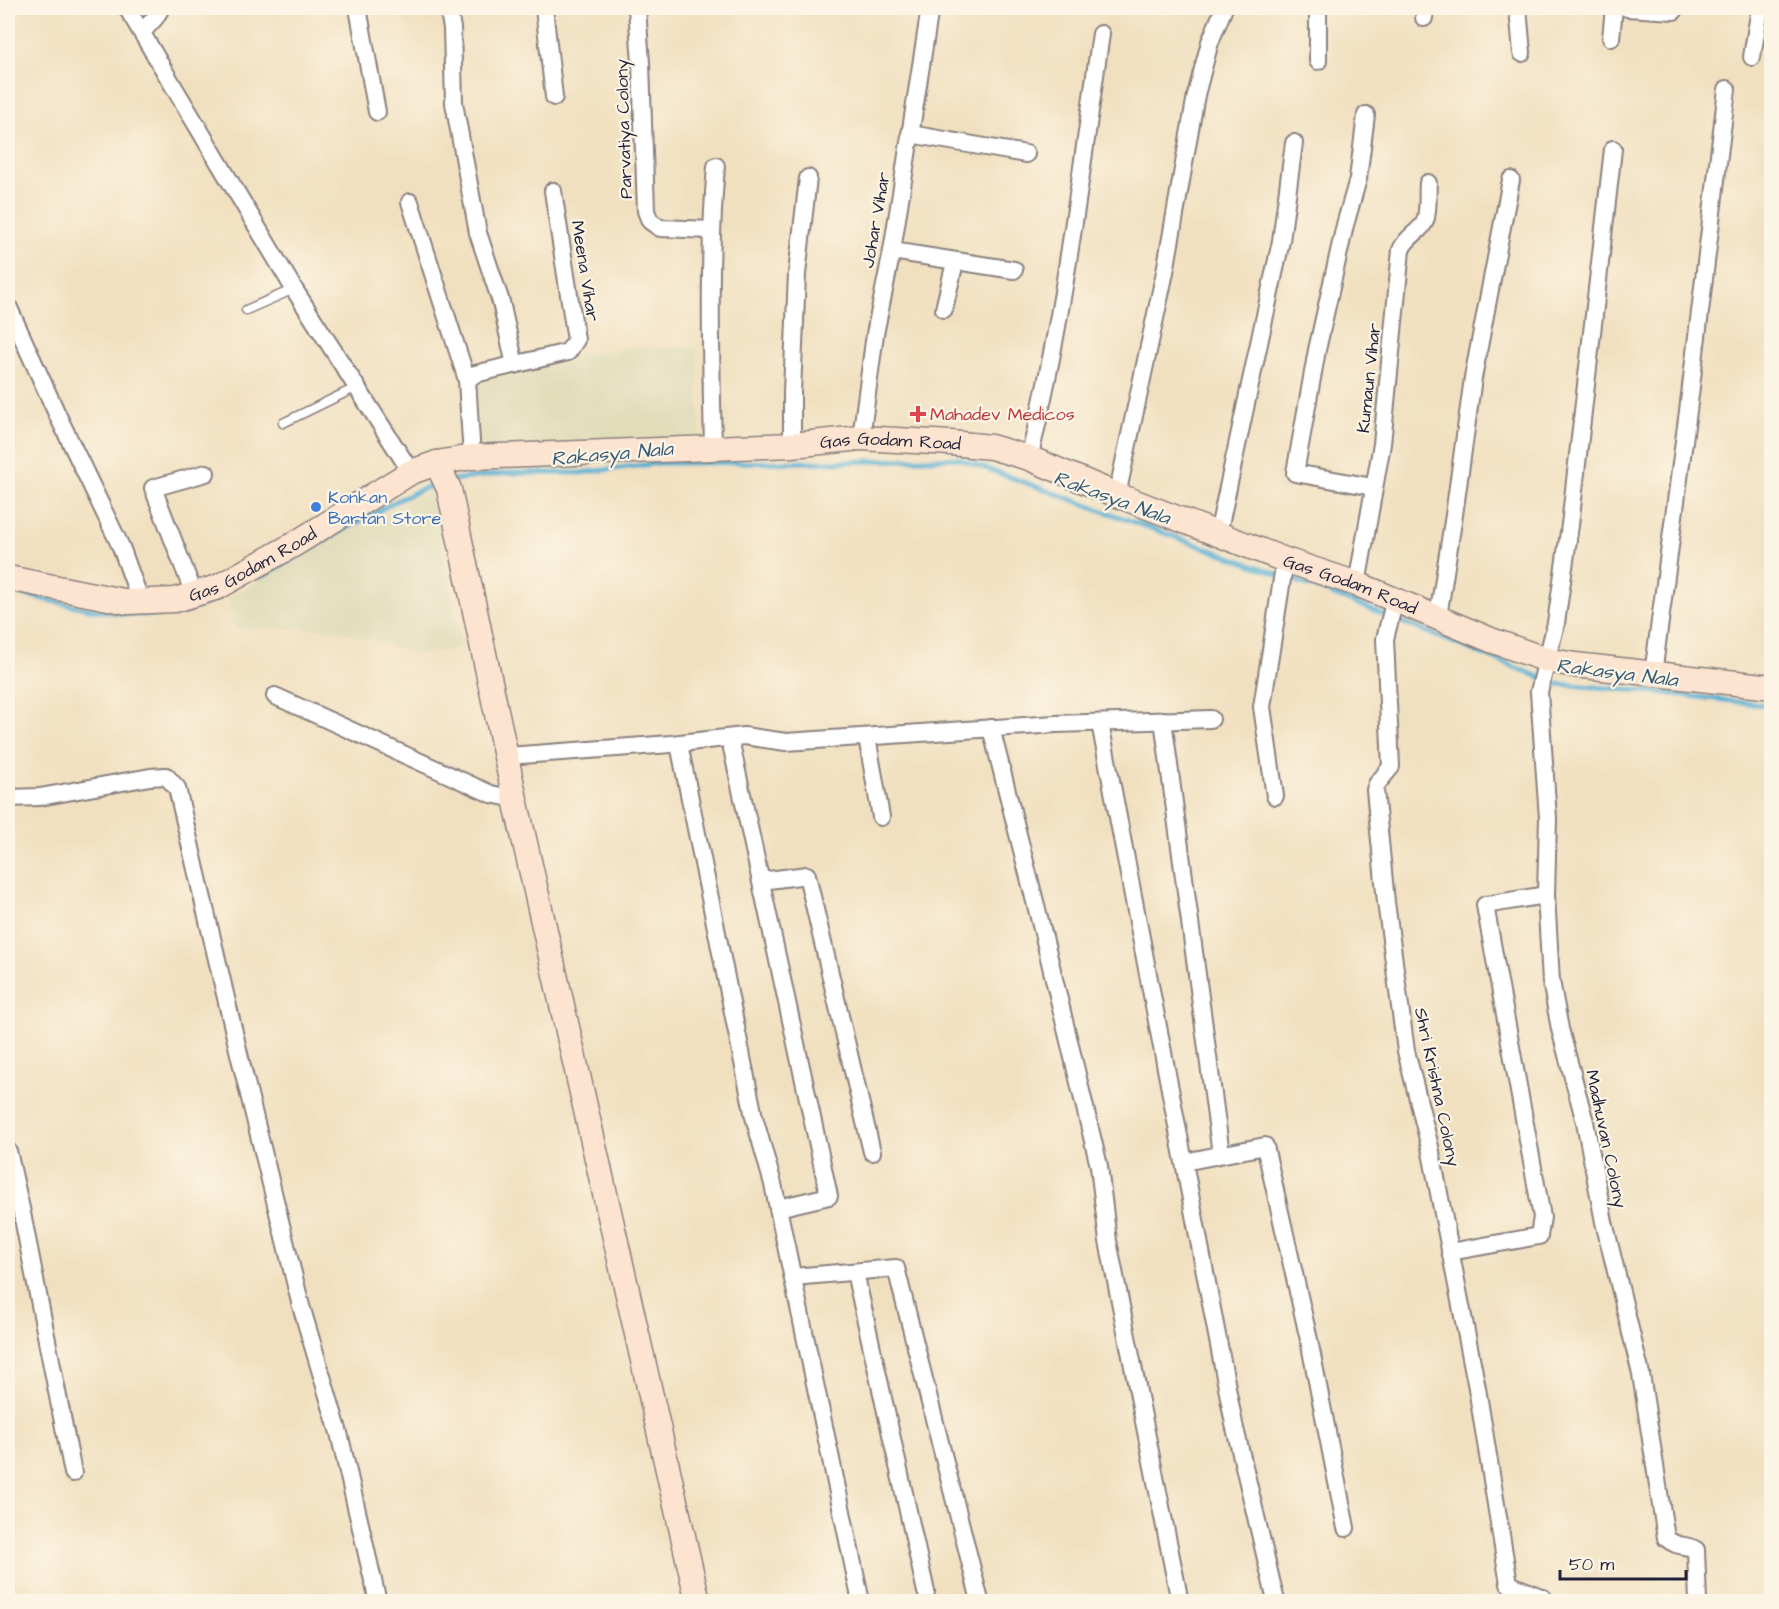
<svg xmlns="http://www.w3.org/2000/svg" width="1779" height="1609" font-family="'Architects Daughter',sans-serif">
	<rect width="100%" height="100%" fill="#fcf5e5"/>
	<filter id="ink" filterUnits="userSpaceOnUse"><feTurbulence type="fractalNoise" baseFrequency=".0167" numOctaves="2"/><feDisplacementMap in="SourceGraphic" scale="12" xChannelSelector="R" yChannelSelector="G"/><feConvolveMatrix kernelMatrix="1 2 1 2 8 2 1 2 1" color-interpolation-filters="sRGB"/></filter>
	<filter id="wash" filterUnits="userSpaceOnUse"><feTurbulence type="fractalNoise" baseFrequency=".008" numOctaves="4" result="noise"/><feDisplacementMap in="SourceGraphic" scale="24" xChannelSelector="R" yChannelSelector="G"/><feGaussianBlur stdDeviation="1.35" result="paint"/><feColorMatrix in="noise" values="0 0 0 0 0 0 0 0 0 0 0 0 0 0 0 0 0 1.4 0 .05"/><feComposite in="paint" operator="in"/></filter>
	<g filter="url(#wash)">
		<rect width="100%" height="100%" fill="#f1e0c0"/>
		<g fill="#e1dcba">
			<polygon points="634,347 696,347 701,436 479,448 473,382 568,358"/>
			<polygon points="430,493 462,648 418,654 330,629 234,629 229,597 412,499"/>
		</g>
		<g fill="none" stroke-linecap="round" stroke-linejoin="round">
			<g stroke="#54add1" stroke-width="5">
				<polyline points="452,480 509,473 580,473 660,463 842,462 957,458 1327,592 1557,684 1657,692 1772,706"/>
				<polyline points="260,577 396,501 422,489 440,484"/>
				<path d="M 8,591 C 75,605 151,632 216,599"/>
			</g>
		</g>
	</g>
	<g filter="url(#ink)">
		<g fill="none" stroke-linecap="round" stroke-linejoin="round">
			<defs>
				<g id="lane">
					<polyline points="246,310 294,289"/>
					<polyline points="283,423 357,387"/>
				</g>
				<g id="street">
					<polyline points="127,8 294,289 411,472"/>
					<polyline points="358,8 377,112"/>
					<polyline points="448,8 452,28 454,103 478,233 501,302 515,365"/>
					<polyline points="544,8 554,97"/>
					<polyline points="637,8 641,63 646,211 650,221 660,228 711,230"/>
					<polyline points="1318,8 1318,61"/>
					<polyline points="1518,8 1522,53"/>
					<polyline points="1627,8 1674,11"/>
					<polyline points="1424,18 1425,8"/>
					<polyline points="143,31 155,18 161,8"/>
					<polyline points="1611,38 1614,8"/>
					<polyline points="1752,57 1760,8"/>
					<polyline points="1366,115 1358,179 1345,225 1317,350 1295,473 1373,487"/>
					<polyline points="910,134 1026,154"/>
					<path d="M 1613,149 L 1570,525 L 1556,623 L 1539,692 L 1548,818 L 1546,895 L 1551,981 L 1560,1029 L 1585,1122 L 1604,1222 L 1641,1374 L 1666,1538 C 1679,1549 1685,1543 1696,1550 L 1698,1602"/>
					<polyline points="410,202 467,380"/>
					<polyline points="892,251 1014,270"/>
					<polyline points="8,306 58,416 121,547 141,602"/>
					<polyline points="944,309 955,262"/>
					<polyline points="861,438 875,334 892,251 930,8"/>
					<polyline points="792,445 792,392 797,274 808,178"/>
					<path d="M 713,448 C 711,354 708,260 716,166"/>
					<polyline points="472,457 467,380 475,374 568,352 576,340 553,191"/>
					<path d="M 1029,458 C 1064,319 1080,176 1101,34"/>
					<polyline points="1117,495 1165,272 1196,95 1210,42 1224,8"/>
					<polyline points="1218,534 1281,241 1294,143"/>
					<path d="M 1357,584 L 1382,444 L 1401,250 C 1407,235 1421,232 1425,221 C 1429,211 1427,194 1428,183"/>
					<polyline points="194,594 153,488 206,473"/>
					<polyline points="1395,599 1385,639 1391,767 1377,784 1375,790 1386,902 1406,1051 1430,1147 1477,1388 1509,1584 1543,1598 1543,1602"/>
					<polyline points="1438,617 1454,515 1473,378 1511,180"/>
					<polyline points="1653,674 1688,411 1727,89"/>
					<polyline points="275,696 491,794 515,799"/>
					<polyline points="1163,720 1221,1154"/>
					<polyline points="1100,723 1234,1424 1276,1601"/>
					<polyline points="991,728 1044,937 1099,1166 1108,1241 1180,1602"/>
					<polyline points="867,737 881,817"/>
					<polyline points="730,739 829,1196 778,1208"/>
					<polyline points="679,744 754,1117 773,1184 861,1602"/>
					<polyline points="507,756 671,744 744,736 786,742 1056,724 1211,719"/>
					<polyline points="1275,796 1262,707 1285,560"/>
					<polyline points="8,798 40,797 150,777 166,776 177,788 240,1058 301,1306 339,1433 378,1602"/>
					<polyline points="761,881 807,875 872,1152"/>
					<polyline points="8,1151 22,1213 73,1473"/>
					<polyline points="1184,1162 1265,1146 1309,1340 1346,1528"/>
					<polyline points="1450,1252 1539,1236 1542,1217 1485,905 1546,895"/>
					<polyline points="855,1272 926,1592"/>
					<polyline points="793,1277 896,1268 979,1597"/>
				</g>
				<g id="secondary">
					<polyline points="437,463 449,489 515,799 698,1602"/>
					<path id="s1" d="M 8,578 L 128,602 L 175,600 L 218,587 L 293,545 L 411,472 L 437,463 L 472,457 L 792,445 L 861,438 L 951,443 L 991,447 L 1029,458 L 1117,495 L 1285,560 L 1357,584 L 1491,640 L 1547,660 L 1575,665 L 1772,687"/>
				</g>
			</defs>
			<use href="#lane" stroke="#8a817e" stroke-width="11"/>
			<use href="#street" stroke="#8a817e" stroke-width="20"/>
			<use href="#secondary" stroke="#8a817e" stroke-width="27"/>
			<use href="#lane" stroke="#fff" stroke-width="8"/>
			<use href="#street" stroke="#fff" stroke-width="16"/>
			<use href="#secondary" stroke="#fde4d1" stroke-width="24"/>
		</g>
	</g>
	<path fill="#e0444e" stroke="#fcf5e5" stroke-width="2" d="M915 405h6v6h6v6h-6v6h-6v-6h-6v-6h6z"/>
	<circle fill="#3f7fe0" stroke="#fcf5e5" stroke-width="2" cx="316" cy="507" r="6"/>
	<g text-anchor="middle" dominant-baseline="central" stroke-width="4.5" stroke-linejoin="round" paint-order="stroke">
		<g font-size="18" fill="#22223b" stroke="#fcf5e5">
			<text transform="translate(624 129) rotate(-92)">Parvatiya Colony</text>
			<text transform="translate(876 220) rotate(-80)">Johar Vihar</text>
			<text transform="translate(585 271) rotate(81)">Meena Vihar</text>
			<text transform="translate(1369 378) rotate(-84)">Kumaun Vihar</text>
			<text stroke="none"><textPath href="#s1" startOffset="921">Gas Godam Road</textPath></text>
			<text stroke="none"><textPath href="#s1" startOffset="255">Gas Godam Road</textPath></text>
			<text stroke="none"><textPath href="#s1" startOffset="1407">Gas Godam Road</textPath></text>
			<text transform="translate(1437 1087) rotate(78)">Shri Krishna Colony</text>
			<text transform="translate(1606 1139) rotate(78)">Madhuvan Colony</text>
		</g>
		<g font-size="18" fill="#be3a42" stroke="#fcf5e5" text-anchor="start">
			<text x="930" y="414">Mahadev Medicos</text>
		</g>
		<g font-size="18" fill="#366cbe" stroke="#fcf5e5" text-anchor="start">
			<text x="328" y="497">Konkan<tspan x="328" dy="21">Bartan Store</tspan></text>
		</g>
		<g font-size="20" font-style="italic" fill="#365a77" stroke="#fcf5e5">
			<text transform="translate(612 454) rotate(-5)">Rakasya Nala</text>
			<text transform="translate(1112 498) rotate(20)">Rakasya Nala</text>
			<text transform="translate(1617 673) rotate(7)">Rakasya Nala</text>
		</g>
	</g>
	<rect width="1779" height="1609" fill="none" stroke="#fcf5e5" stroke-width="30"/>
	<path d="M1560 1570v9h126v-9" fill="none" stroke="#22223b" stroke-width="3"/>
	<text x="1569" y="1570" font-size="18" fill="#22223b" stroke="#fcf5e5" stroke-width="4.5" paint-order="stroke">50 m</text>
</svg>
